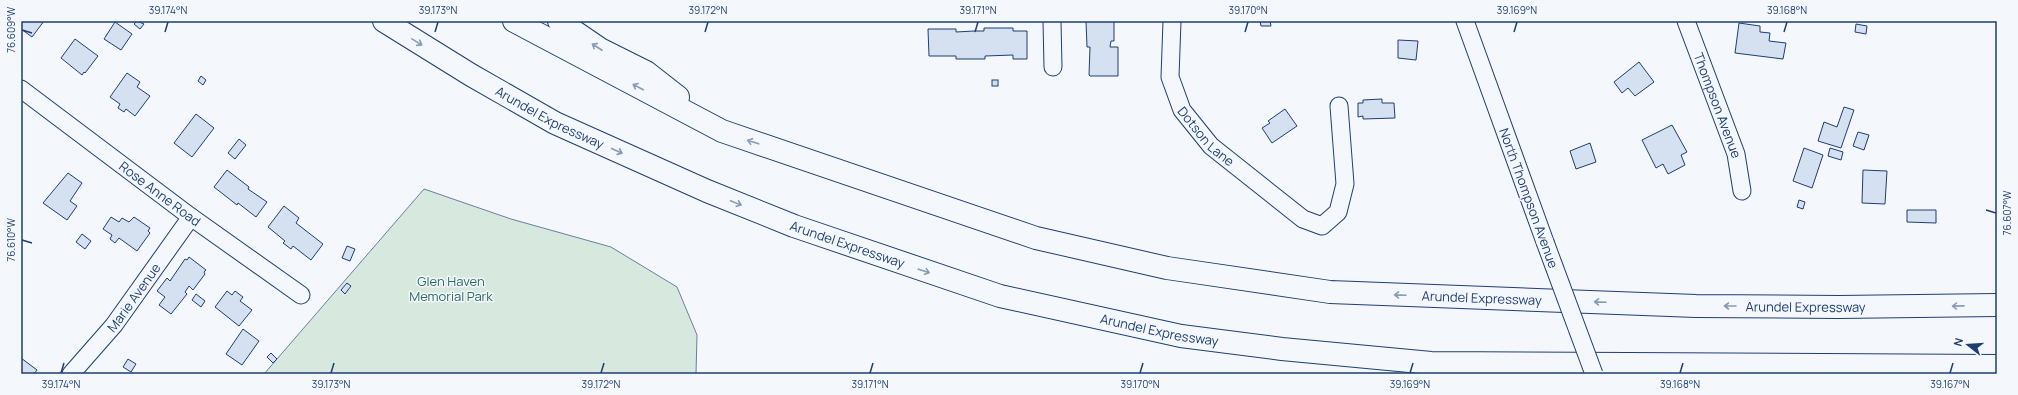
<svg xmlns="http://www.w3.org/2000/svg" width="2018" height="395" font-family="Manrope,sans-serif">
	<rect width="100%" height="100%" fill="#f4f7fb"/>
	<polygon fill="#d7e8df" stroke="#687fa3" points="424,189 511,219 611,247 677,287 697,335 696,374 264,374"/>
	<g fill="#d5e0f0" stroke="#1d3f73">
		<polygon points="21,21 44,21 32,37 21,29"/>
		<polygon points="137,21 144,24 140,29 134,24"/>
		<polygon points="1086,21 1114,21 1114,41 1111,41 1110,47 1118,47 1118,76 1090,76 1089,75 1090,47 1087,47"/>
		<polygon points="1260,21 1270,21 1271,26 1261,26"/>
		<polygon points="115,22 132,34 121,50 104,39"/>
		<polygon points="1739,23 1760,26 1760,32 1770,33 1769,41 1786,43 1783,59 1735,53"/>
		<polygon points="1856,24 1867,26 1866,34 1855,32"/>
		<polygon points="984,28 1013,28 1013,31 1027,31 1027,59 1013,59 1013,55 985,56 985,59 956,59 956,56 929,56 928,29 956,29 956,32 974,31 984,31"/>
		<polygon points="75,39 98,56 85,73 84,72 82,75 61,58"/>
		<polygon points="1398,40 1418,41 1416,60 1398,58"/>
		<polygon points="1639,62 1654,82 1635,96 1628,88 1622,93 1614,82"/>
		<polygon points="127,73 140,82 137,87 150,96 135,116 126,109 124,112 118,108 120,104 110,97"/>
		<polygon points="201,76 206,80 203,85 198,81"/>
		<rect x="992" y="80" width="6" height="6"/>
		<polygon points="1382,99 1382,103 1394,103 1395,118 1363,119 1363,116 1358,117 1358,103 1363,103 1363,100"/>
		<polygon points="1844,107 1854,110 1841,148 1818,141 1824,122 1837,127"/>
		<polygon points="1285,109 1297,126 1272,143 1262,128 1270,123 1268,121"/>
		<polygon points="196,114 214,128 192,157 174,143"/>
		<polygon points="1672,125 1687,152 1681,155 1685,165 1668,174 1663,164 1656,168 1642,140"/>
		<polygon points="1858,132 1869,135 1864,150 1853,146"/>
		<polygon points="239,139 246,145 235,159 228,153"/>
		<polygon points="1590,143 1596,162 1576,169 1570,151"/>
		<polygon points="1804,148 1823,155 1812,188 1793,181"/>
		<polygon points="1830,148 1843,152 1841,160 1828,156"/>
		<polygon points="227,170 249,187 248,189 267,202 256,217 238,203 237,205 214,187"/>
		<polygon points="1863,170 1887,171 1885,204 1862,203"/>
		<polygon points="68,173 82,183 70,201 77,206 67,220 43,203"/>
		<polygon points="1799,200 1805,202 1803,209 1797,207"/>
		<polygon points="284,206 299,218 296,223 323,244 311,260 293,246 291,249 283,243 285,241 268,227"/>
		<polygon points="1907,210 1936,210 1936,223 1907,222"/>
		<polygon points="111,217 119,222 122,218 129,222 134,217 150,228 148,231 150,233 137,251 119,238 115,243 110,239 112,235 103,229"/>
		<polygon points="82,234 91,241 85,249 76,242"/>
		<polygon points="347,246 355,249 350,261 342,258"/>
		<polygon points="189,257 206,270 204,272 205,274 193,290 189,286 185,292 187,294 171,314 159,305 165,297 157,291 167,278 170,281 185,259 187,260"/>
		<polygon points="347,283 351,286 345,294 341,290"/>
		<polygon points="227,291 232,295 235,291 243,297 240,301 252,310 239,326 215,307"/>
		<polygon points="196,294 205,301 201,307 192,300"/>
		<polygon points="243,329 259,341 242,365 226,354"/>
		<polygon points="271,353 277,359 273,363 267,357"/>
		<polygon points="21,358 37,370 34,374 21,374"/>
		<polygon points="128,359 136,364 131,372 123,367"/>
	</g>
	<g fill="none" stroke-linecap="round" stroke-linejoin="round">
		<defs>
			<g id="minor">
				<polyline points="1052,21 1053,67"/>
				<path id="s1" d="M 1172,21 L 1170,77 L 1182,110 L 1211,146 L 1303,219 L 1322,226 L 1338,212 L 1345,184 L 1339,106"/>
				<polyline points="1465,21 1545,242"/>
				<path id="s2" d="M 1686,21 L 1736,154 L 1742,191"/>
				<path id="s3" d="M 21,89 L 191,217 L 301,295"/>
				<path id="s4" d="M 71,374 L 114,325 L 191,217"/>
			</g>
			<g id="highway">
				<path id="s5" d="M 384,21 L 471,75 L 555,123 L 707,191 L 794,226 L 1000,296 L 1181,336 L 1282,349 L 1431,363 L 1997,366"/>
				<path id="s6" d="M 514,21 L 722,131 L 1036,238 L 1167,268 L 1330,292 L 1696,306 L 1839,307 L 1997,305"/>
				<polyline points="559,21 600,49 646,72 678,97"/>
			</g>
		</defs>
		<use href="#minor" stroke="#1d3f73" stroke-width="19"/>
		<use href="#highway" stroke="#1d3f73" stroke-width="24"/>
		<use href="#minor" stroke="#f4f7fb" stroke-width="17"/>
		<use href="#highway" stroke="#f4f7fb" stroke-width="22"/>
		<defs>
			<polyline id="minor-bridge" points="1545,242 1594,374"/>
		</defs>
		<use href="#minor-bridge" stroke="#1d3f73" stroke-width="19" stroke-linecap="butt"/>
		<use href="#minor-bridge" stroke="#f4f7fb" stroke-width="17"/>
	</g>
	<defs><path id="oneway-shaft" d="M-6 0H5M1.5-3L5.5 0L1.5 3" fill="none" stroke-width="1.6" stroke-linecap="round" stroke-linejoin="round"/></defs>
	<g stroke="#889bb7">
		<use href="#oneway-shaft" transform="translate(417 42) rotate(31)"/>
		<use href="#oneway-shaft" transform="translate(597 47) rotate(-147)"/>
		<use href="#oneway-shaft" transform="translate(638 87) rotate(-152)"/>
		<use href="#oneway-shaft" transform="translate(753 142) rotate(-162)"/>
		<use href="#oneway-shaft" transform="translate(617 151) rotate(24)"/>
		<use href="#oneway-shaft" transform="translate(736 203) rotate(22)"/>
		<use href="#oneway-shaft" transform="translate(924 271) rotate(18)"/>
		<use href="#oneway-shaft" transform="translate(1400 295) rotate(-178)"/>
		<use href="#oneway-shaft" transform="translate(1600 302) rotate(-178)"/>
		<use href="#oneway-shaft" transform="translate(1730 306) rotate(-180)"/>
		<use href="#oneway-shaft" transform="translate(1958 306) rotate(179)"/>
	</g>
	<path fill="none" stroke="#1d3f73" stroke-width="1.5" d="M 22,30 L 32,33M 165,32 L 168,22M 435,32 L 438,22M 705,32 L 708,22M 975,32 L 978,22M 1245,32 L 1248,22M 1514,32 L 1517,22M 1784,32 L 1787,22M 1986,210 L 1996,213M 22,240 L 32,243M 61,373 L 64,363M 331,373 L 334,363M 601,373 L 604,363M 870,373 L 873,363M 1140,373 L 1143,363M 1410,373 L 1413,363M 1680,373 L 1683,363M 1950,373 L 1953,363"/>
	<g text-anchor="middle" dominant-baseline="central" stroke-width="3" stroke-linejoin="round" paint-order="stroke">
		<g font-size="13" fill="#1d3f73" stroke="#f4f7fb">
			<text stroke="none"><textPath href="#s2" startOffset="90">Thompson Avenue</textPath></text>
			<text stroke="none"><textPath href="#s5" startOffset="192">Arundel Expressway</textPath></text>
			<text stroke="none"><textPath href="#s1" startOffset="127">Dotson Lane</textPath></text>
			<text stroke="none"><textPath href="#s3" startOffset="174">Rose Anne Road</textPath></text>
			<text transform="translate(1529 198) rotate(70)">North Thompson Avenue</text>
			<text stroke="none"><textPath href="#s5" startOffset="516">Arundel Expressway</textPath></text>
			<text stroke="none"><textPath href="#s4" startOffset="99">Marie Avenue</textPath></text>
			<text stroke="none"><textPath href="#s6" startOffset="1018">Arundel Expressway</textPath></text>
			<text stroke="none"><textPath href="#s6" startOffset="1342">Arundel Expressway</textPath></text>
			<text stroke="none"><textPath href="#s5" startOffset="840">Arundel Expressway</textPath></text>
		</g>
		<g font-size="13" fill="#2c6c60" stroke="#f4f7fb">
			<text x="451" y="281">Glen Haven<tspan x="451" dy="15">Memorial Park</tspan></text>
		</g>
	</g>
	<rect width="2018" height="395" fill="none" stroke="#f4f7fb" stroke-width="44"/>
	<g transform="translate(1968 345) rotate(287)" stroke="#f4f7fb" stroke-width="3" paint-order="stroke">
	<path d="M0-3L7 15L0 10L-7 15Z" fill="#1d3f73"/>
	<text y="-6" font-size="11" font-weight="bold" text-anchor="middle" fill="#1d3f73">N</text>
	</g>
	<rect x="22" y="22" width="1974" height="351" fill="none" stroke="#1d3f73" stroke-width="1.5"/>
	<g font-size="10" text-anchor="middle" fill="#1d3f73">
		<text x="168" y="14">39.174°N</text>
		<text x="438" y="14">39.173°N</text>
		<text x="708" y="14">39.172°N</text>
		<text x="978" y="14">39.171°N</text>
		<text x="1248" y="14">39.170°N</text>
		<text x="1517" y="14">39.169°N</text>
		<text x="1787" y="14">39.168°N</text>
		<text transform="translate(11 30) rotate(-90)" y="4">76.609°W</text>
		<text transform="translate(2007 213) rotate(-90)" y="4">76.607°W</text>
		<text transform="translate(11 240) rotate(-90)" y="4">76.610°W</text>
		<text x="61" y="388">39.174°N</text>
		<text x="331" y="388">39.173°N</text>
		<text x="601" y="388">39.172°N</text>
		<text x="870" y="388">39.171°N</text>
		<text x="1140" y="388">39.170°N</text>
		<text x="1410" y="388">39.169°N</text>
		<text x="1680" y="388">39.168°N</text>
		<text x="1950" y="388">39.167°N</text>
	</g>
</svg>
